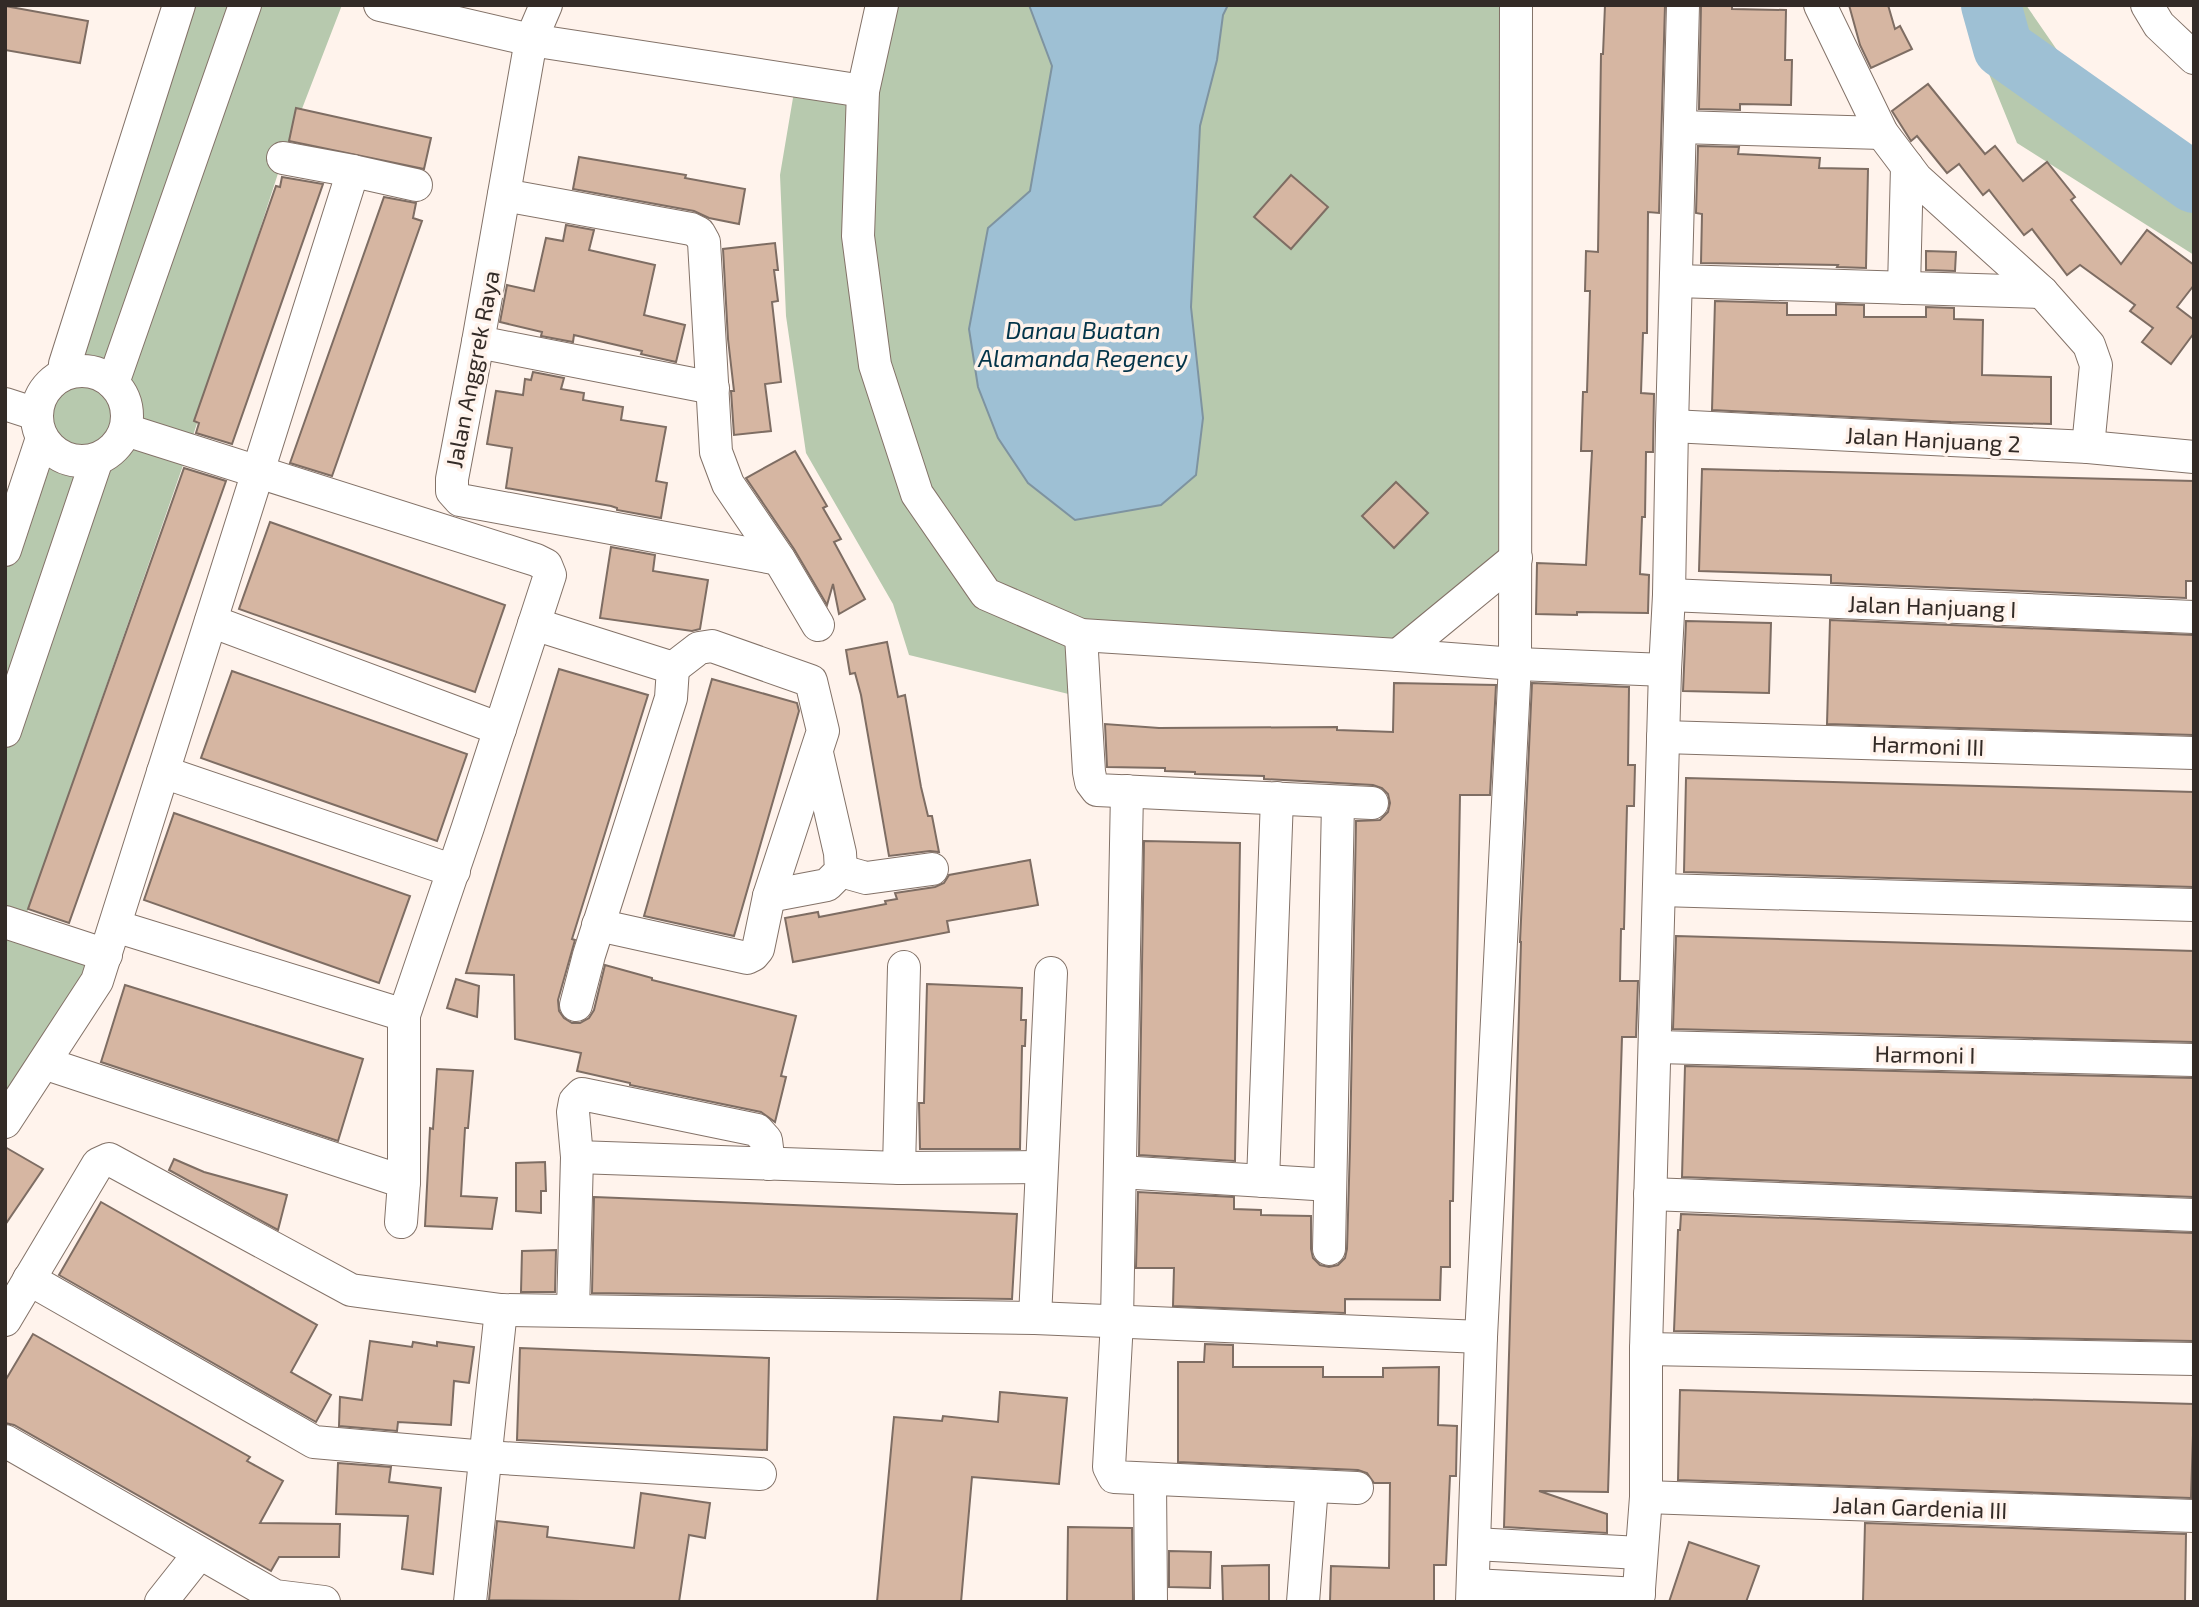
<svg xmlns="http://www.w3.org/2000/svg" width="2199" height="1607" font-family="'Exo 2',sans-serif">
	<rect width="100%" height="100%" fill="#fff3ec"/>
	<g fill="#b7c9ae">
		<polygon points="179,5 342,5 283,158 188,451 22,927 106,955 5,1122 5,550 36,414 45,390 64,374"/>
		<polygon points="882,5 1029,5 1052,66 1030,192 988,228 1203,418 1191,307 1200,126 1217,60 1223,15 1228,5 1516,5 1516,558 1398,655 1082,635 1085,698 909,655 893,604 806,453 786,316 780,175 796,80 863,90"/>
		<polygon points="1961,5 2026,5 2066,63 2194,152 2194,255 2017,143"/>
	</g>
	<polygon fill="#9ec0d4" stroke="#7e93a0" stroke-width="2" points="1029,5 1228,5 1223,15 1217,60 1200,126 1191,307 1203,418 1196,475 1161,505 1075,520 1028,483 998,438 978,387 969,329 988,228 1030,191 1052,66"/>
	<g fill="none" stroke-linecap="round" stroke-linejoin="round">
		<polyline stroke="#9ec0d4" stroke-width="60" points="1991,5 2003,48 2194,183"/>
	</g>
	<g fill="#d6b6a2" stroke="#7e6d63" stroke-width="2">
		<polygon points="1605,5 1665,5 1659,213 1648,212 1647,333 1643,333 1641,393 1654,394 1653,452 1646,452 1645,517 1642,517 1640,574 1649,575 1648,613 1577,612 1577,615 1536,614 1537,563 1586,565 1592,451 1581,451 1583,392 1587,392 1590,291 1585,291 1586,251 1598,252 1601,54 1603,54"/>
		<polygon points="1701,5 1732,5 1732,9 1786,10 1785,60 1792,60 1791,105 1740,104 1740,110 1699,109"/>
		<polygon points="1849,5 1888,5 1895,29 1900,26 1912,49 1871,68 1860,45"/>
		<polygon points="5,6 88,21 80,63 5,50"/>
		<polygon points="1928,84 1985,154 1995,146 2023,181 2047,162 2075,197 2071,200 2121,264 2147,230 2194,265 2194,285 2177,307 2194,320 2194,333 2171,364 2142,342 2153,328 2130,311 2135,305 2080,265 2067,275 2032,229 2024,235 1989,190 1983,195 1959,164 1947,173 1917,136 1911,141 1892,111"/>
		<polygon points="296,108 431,138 424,169 289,141"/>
		<polygon points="1698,146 1739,147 1738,154 1820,158 1819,168 1868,169 1866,268 1837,267 1838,265 1701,263 1702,214 1696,213"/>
		<polygon points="579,157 686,175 685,178 745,189 739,224 709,218 694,211 573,189"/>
		<polygon points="1291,175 1328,207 1291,249 1254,217"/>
		<polygon points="282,177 323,184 232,444 196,433 199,423 194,421 276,186 280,187"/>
		<polygon points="384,197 416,203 413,218 422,221 332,476 290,463"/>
		<polygon points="566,225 594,230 589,250 655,265 644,315 685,325 676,362 641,354 642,351 574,335 573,342 541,336 542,332 500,322 507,285 534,291 546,238 563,241"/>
		<polygon points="775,243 778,270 774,270 778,301 772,302 781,382 765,384 771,431 734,435 731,391 734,391 728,339 723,249"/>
		<polygon points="1926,251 1956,252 1955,271 1926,270"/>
		<polygon points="1715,301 1787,303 1787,315 1836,315 1836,304 1864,305 1864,317 1926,317 1926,307 1954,308 1954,319 1983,320 1982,375 2051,377 2051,424 1951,422 1712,410"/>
		<polygon points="533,372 564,378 561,389 584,393 583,400 623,407 621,420 666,427 656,481 667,483 661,518 617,510 617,508 611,506 506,488 512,448 487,444 496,391 523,395 525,379 531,380"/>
		<polygon points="795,451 827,506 823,508 841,539 834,542 865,599 839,614 833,584 827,605 794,549 746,478"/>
		<polygon points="184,468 226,481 69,923 28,909"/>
		<polygon points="1702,469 2194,481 2194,581 2186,581 2186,598 1831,583 1831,575 1699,571"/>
		<polygon points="1396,482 1428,513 1394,548 1362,516"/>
		<polygon points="270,522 505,605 475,692 239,609"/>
		<polygon points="611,547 655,555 653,571 708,580 700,629 692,631 600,618"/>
		<polygon points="1830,620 2194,635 2194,735 1827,724"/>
		<polygon points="1686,621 1771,623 1769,693 1683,691"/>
		<polygon points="887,642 898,697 905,695 921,787 928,816 932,816 939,852 930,851 889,856 861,695 855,673 850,674 846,650"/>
		<polygon points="559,669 648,695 572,939 575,940 558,1000 559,1011 564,1018 572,1023 580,1023 589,1018 594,1010 605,965 652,978 652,980 796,1016 781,1076 786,1077 775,1122 761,1112 630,1085 630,1083 577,1071 581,1053 515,1039 514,975 466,973"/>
		<polygon points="232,671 467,754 437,841 201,758"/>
		<polygon points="712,679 797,703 799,711 734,936 644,916"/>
		<polygon points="1394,683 1496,685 1490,795 1460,795 1453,1201 1450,1201 1450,1267 1441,1267 1440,1300 1345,1299 1345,1313 1173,1306 1174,1268 1136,1268 1138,1192 1234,1197 1234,1209 1261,1210 1261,1215 1311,1216 1311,1249 1313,1258 1320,1265 1329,1267 1338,1265 1345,1258 1347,1249 1350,1146 1356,821 1380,820 1388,812 1390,803 1388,794 1382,788 1373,785 1264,779 1264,776 1195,774 1195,772 1165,771 1165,768 1107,767 1105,724 1159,728 1337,727 1337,730 1393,732"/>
		<polygon points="1532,683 1629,687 1628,765 1635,765 1634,806 1627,806 1624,929 1621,929 1620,981 1638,981 1636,1037 1622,1037 1608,1492 1539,1491 1607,1514 1607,1533 1504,1527 1521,942 1520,942"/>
		<polygon points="1686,778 2194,792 2194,887 1684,872"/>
		<polygon points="174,813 410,896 379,983 144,900"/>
		<polygon points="1144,841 1240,843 1235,1161 1139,1155"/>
		<polygon points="1030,860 1038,905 947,921 949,932 793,962 785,918 818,912 819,917 886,904 885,901 897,899 895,893 935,887 944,883 949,875"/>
		<polygon points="1676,936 2194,951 2194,1042 1673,1029"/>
		<polygon points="456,979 479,986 477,1017 447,1008"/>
		<polygon points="927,984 1022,988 1021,1020 1026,1020 1025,1046 1022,1046 1020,1149 920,1149 919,1103 924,1103"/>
		<polygon points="125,985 363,1059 338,1141 101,1062"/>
		<polygon points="1685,1066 2194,1078 2194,1197 1682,1177"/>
		<polygon points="437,1069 473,1071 468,1128 465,1128 461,1196 497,1198 492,1229 425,1226 430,1128 433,1129"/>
		<polygon points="5,1147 43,1169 5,1225"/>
		<polygon points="174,1159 204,1172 287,1195 278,1230 169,1170"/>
		<polygon points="545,1162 546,1191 541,1191 541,1213 516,1211 516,1163"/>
		<polygon points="594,1197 1017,1214 1012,1299 592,1293"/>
		<polygon points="101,1202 317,1325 291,1372 331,1395 316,1422 59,1275"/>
		<polygon points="1681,1214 2194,1233 2194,1341 1674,1331 1678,1230 1680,1230"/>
		<polygon points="556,1250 555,1292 521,1292 522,1251"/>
		<polygon points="33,1334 250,1457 247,1461 283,1481 260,1523 340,1524 339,1557 279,1557 271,1571 14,1425 5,1423 5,1381"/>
		<polygon points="370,1341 412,1347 413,1342 437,1346 437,1342 474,1347 469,1383 454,1381 451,1425 398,1422 397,1431 339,1426 340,1397 362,1400"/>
		<polygon points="1205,1344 1233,1345 1233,1367 1323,1367 1323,1377 1383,1377 1383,1368 1439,1367 1438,1425 1457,1426 1456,1476 1450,1476 1446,1565 1434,1565 1434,1602 1330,1602 1331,1566 1389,1568 1390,1483 1374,1483 1367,1473 1358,1470 1178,1462 1178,1362 1204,1362"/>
		<polygon points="520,1348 769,1358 767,1450 517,1440"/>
		<polygon points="1680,1390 2194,1404 2191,1498 1678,1480"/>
		<polygon points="1000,1392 1067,1398 1059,1484 972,1477 961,1602 877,1602 894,1417 942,1421 943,1416 998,1422"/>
		<polygon points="338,1463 391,1467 389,1482 441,1488 433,1574 402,1569 408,1516 336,1514"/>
		<polygon points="641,1493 710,1503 705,1538 689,1535 679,1602 489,1600 497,1521 548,1527 547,1537 634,1548"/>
		<polygon points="1865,1523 2186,1534 2185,1602 1863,1602"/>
		<polygon points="1068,1527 1132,1528 1133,1602 1067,1602"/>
		<polygon points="1689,1542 1759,1566 1746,1602 1669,1602"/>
		<polygon points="1169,1551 1211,1552 1210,1588 1169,1587"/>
		<polygon points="1269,1565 1269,1602 1223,1602 1222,1566"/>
	</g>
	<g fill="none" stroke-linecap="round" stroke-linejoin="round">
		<defs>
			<g id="minor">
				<polyline points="380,5 531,40 863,91"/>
				<polyline points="546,5 531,40 478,342 452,479 452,491 460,500 779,559"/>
				<polyline points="882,5 863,91 858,236 875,365 917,494 986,594 1081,635 1398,655 1515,664 1665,670"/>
				<polyline points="1820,5 1882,133 1916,178 2042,292 2089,345 2096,365 2088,447"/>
				<polyline points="2147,5 2159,25 2194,58"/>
				<polyline points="1680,127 1882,133"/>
				<polyline points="353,171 416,185"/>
				<polyline points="504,195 691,229 699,233 704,242 716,452 728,484 779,559 818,625"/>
				<polyline points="1676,281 2042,292"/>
				<polyline points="1904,288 1907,166"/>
				<polyline points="478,342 713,388"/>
				<circle cx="82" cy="416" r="45"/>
				<polyline points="64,374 65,364 179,5"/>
				<polyline points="113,383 245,5"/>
				<polyline points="5,404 36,414"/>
				<polyline points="1672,426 2088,447 2194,457"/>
				<polyline points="126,430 536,560 546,565 550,575 468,827 404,1015 404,1182"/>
				<polyline points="5,550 42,438"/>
				<polyline points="1669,595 2194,617"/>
				<polyline points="211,621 500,729"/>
				<polyline points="534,624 673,668 671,698 589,955 576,1005"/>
				<polyline points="1081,635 1089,772 1091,782 1097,790 1372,803"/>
				<polyline points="1398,655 1516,558"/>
				<polyline points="5,731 97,459"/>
				<polyline points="1663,737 2194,753"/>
				<polyline points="163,772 454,871"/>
				<polyline points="1127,791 1117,1321 1109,1467 1114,1477 1357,1488"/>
				<polyline points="841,871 866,878 932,869"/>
				<polyline points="1660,890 2194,905"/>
				<polyline points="769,896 827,885 841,871 840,853 817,753"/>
				<polyline points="5,922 106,955"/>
				<polyline points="598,925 747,958 753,955 758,949 769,896 823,731 811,681 712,646 699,648 673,668"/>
				<polyline points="115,926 404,1015"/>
				<polyline points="1656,1047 2194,1060"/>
				<polyline points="44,1063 404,1182 401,1222"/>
				<polyline points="5,1122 97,981 353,171 283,158"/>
				<polyline points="577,1157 899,1168 1041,1167"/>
				<polyline points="899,1168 904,967"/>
				<polyline points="1120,1172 1330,1185"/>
				<polyline points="1263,1181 1277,798"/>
				<polyline points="1650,1194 2194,1215"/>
				<polyline points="1329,1249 1338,802"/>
				<polyline points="29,1279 314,1442 486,1457 760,1474"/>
				<polyline points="573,1311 577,1157 573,1112 575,1101 582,1094 757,1130 766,1140 769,1164"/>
				<polyline points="1035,1318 1051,973"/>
				<polyline points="5,1320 98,1164 109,1159 351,1290 358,1291 501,1310 1035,1318 1481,1337"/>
				<polyline points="1646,1349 2194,1359"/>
				<polyline points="5,1441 275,1596 324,1602"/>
				<polyline points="1150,1479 1151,1602"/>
				<polyline points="1646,1497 2194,1516"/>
				<polyline points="1474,1544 1640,1553"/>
				<polyline points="1473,1585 1639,1594"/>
				<polyline points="161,1602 199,1554"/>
				<polyline points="470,1602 501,1310"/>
				<polyline points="1303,1602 1312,1486"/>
				<polyline points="1472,1602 1481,1337 1515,664 1516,5"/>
				<polyline points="1638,1602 1646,1497 1646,1349 1665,670 1669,595 1672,426 1683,5"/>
			</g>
		</defs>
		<use href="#minor" stroke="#837268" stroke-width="34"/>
		<use href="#minor" stroke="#fff" stroke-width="32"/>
	</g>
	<g text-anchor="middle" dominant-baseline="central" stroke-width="7" stroke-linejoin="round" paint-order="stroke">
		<g font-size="23" fill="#332b27" stroke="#fff3ec">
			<text transform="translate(472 369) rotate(-79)">Jalan Anggrek Raya</text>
			<text transform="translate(1933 439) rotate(3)">Jalan Hanjuang 2</text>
			<text transform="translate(1932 606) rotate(2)">Jalan Hanjuang I</text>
			<text transform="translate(1928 745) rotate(2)">Harmoni III</text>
			<text transform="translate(1925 1054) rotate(1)">Harmoni I</text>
			<text transform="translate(1920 1507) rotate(2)">Jalan Gardenia III</text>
		</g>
		<g font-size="24" font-style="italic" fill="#033449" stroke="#fff3ec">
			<text x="1083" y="329">Danau Buatan<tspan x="1083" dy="28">Alamanda Regency</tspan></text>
		</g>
	</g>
	<rect width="2199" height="1607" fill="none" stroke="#332b27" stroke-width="14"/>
</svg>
